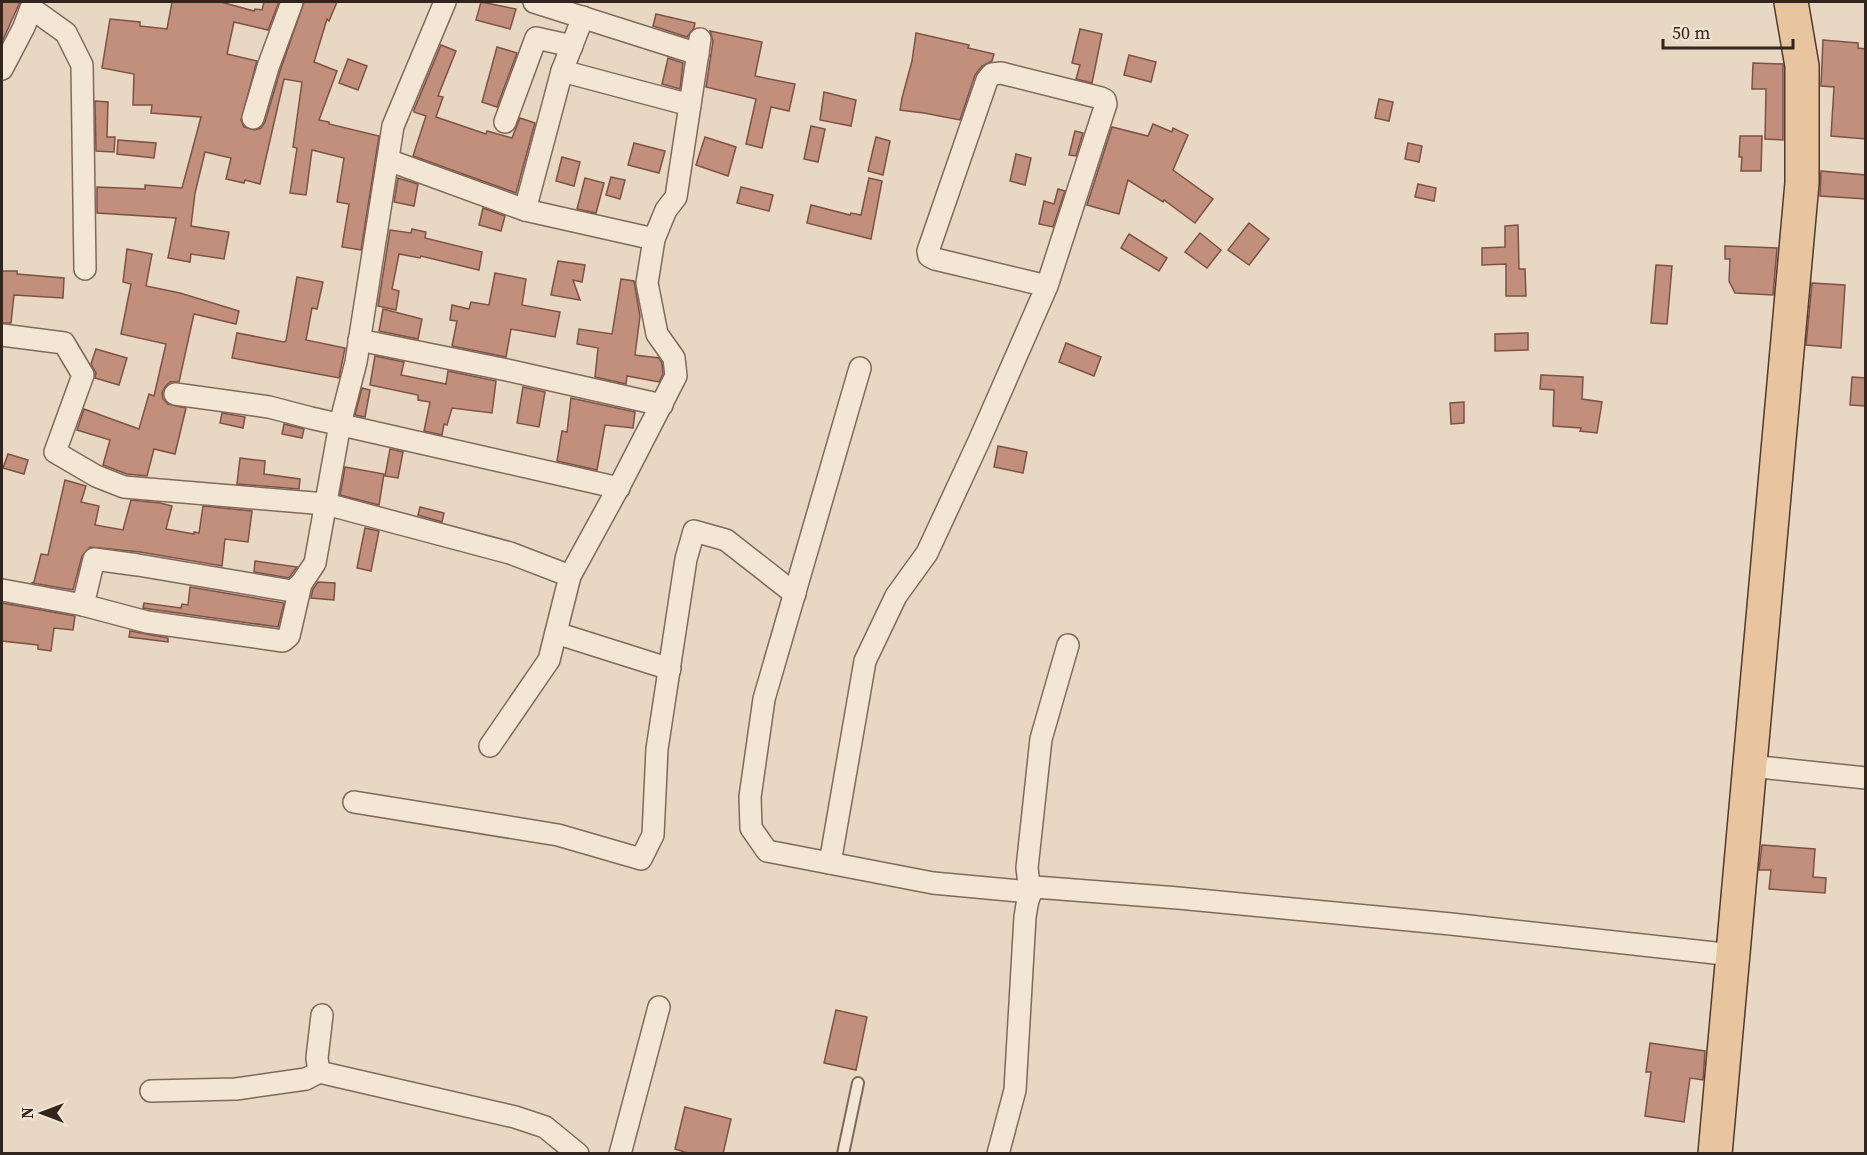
<svg xmlns="http://www.w3.org/2000/svg" width="1867" height="1155" font-family="'Source Serif 4',serif">
	<rect width="100%" height="100%" fill="#e8d7c3"/>
	<g fill="#c28f7d" stroke="#7d5244" stroke-width="1.5">
		<polygon points="2,2 20,2 2,42"/>
		<polygon points="172,2 221,2 254,11 255,9 262,10 264,2 279,2 268,30 234,22 227,54 257,61 241,120 244,127 255,130 261,128 265,122 280,71 304,2 337,2 329,21 327,19 314,62 337,71 319,120 329,122 329,124 379,136 361,250 342,247 349,204 337,202 344,158 312,150 306,195 290,193 297,148 293,147 302,82 284,79 260,184 245,180 244,183 226,179 231,158 205,152 195,193 191,226 229,232 224,259 191,254 190,262 168,258 176,218 97,213 97,187 145,189 145,185 182,188 201,117 151,113 152,105 133,105 134,74 102,68 110,19 140,22 140,26 167,29"/>
		<polygon points="481,2 516,9 510,29 476,20"/>
		<polygon points="656,14 695,23 694,28 687,37 653,26"/>
		<polygon points="1080,29 1102,34 1092,83 1076,79 1080,65 1072,63"/>
		<polygon points="710,31 762,42 755,76 795,84 789,111 771,107 762,148 746,144 756,99 706,87 713,41"/>
		<polygon points="916,33 969,45 968,48 994,54 992,61 982,66 975,75 960,120 924,113 900,110 902,98 912,61"/>
		<polygon points="1823,40 1858,43 1858,48 1866,49 1866,139 1831,136 1834,87 1821,86"/>
		<polygon points="441,45 456,51 438,96 443,97 436,117 486,134 487,131 512,138 520,118 535,123 516,193 413,156 426,116 414,112 414,110"/>
		<polygon points="497,47 517,53 497,107 482,102"/>
		<polygon points="1129,55 1156,62 1151,82 1124,75"/>
		<polygon points="668,58 683,63 680,89 662,84"/>
		<polygon points="348,59 367,66 358,90 339,83"/>
		<polygon points="1753,63 1783,64 1783,140 1765,139 1766,89 1752,89"/>
		<polygon points="824,92 856,100 851,126 820,120"/>
		<polygon points="1379,99 1393,102 1389,121 1375,118"/>
		<polygon points="95,101 108,102 107,137 115,137 114,152 96,151"/>
		<polygon points="1153,124 1172,132 1173,128 1188,135 1173,170 1213,199 1195,223 1164,200 1163,202 1128,180 1119,214 1087,205 1112,127 1148,136"/>
		<polygon points="811,126 825,129 818,162 804,159"/>
		<polygon points="1075,131 1083,133 1076,156 1069,155"/>
		<polygon points="1740,136 1762,136 1761,171 1741,171 1742,157 1739,157"/>
		<polygon points="705,137 736,147 728,176 696,165"/>
		<polygon points="876,137 890,141 883,175 868,171"/>
		<polygon points="118,140 156,143 154,158 117,154"/>
		<polygon points="634,143 665,151 659,173 628,165"/>
		<polygon points="1408,143 1422,146 1419,162 1405,159"/>
		<polygon points="1016,154 1031,158 1025,185 1010,181"/>
		<polygon points="562,157 580,162 574,186 556,181"/>
		<polygon points="1821,171 1866,175 1866,199 1820,196"/>
		<polygon points="611,177 625,180 620,199 606,195"/>
		<polygon points="398,178 418,184 414,206 394,202"/>
		<polygon points="585,178 604,183 596,213 577,209"/>
		<polygon points="869,178 882,181 871,239 807,223 811,205 850,215 851,213 861,215"/>
		<polygon points="1418,184 1436,188 1434,201 1415,197"/>
		<polygon points="741,187 773,195 769,211 737,203"/>
		<polygon points="1058,189 1065,191 1053,227 1039,224 1044,201 1054,204"/>
		<polygon points="483,208 505,216 501,231 479,225"/>
		<polygon points="1249,223 1269,239 1249,265 1228,250"/>
		<polygon points="1518,225 1519,269 1525,269 1526,296 1506,296 1506,264 1482,265 1482,248 1505,247 1505,226"/>
		<polygon points="412,229 426,232 425,238 482,252 479,270 421,256 420,258 399,254 392,289 399,291 396,310 378,306 390,230 411,233"/>
		<polygon points="1200,233 1221,250 1207,268 1185,252"/>
		<polygon points="1129,234 1167,258 1159,271 1121,248"/>
		<polygon points="1725,246 1777,248 1773,295 1735,293 1729,281 1730,259 1725,259"/>
		<polygon points="127,249 152,254 146,286 180,293 239,311 236,324 194,314 179,382 170,382 165,387 162,393 163,399 168,404 186,408 175,454 154,449 147,476 127,474 103,465 110,440 77,430 84,409 139,429 149,394 154,396 166,344 121,334 131,284 123,282"/>
		<polygon points="558,261 585,265 582,282 573,280 580,300 551,295"/>
		<polygon points="1656,265 1672,266 1667,324 1651,323"/>
		<polygon points="2,271 17,271 17,274 64,278 63,298 14,295 11,323 2,323"/>
		<polygon points="495,273 526,279 522,305 560,312 555,337 511,329 506,357 452,346 457,321 450,320 452,305 469,309 471,302 489,305"/>
		<polygon points="297,277 323,282 317,309 312,308 306,340 345,348 339,378 232,358 237,333 284,342 286,341"/>
		<polygon points="621,279 634,281 640,316 635,355 659,358 662,363 663,374 659,382 627,376 626,384 595,377 598,348 577,344 579,329 612,334"/>
		<polygon points="1812,283 1845,285 1841,348 1806,345"/>
		<polygon points="383,309 422,319 418,339 379,331"/>
		<polygon points="1528,333 1528,350 1495,351 1495,334"/>
		<polygon points="1066,343 1101,357 1094,376 1059,362"/>
		<polygon points="96,349 127,358 119,385 95,378 96,373 91,364"/>
		<polygon points="375,356 404,362 401,375 446,384 448,371 496,381 492,413 452,408 447,425 444,424 442,435 424,431 430,402 418,400 418,395 370,385"/>
		<polygon points="1541,375 1583,377 1582,399 1602,402 1597,433 1580,431 1581,428 1553,426 1554,390 1540,389"/>
		<polygon points="1852,377 1866,378 1866,406 1850,405"/>
		<polygon points="523,387 545,392 539,427 517,423"/>
		<polygon points="362,388 370,390 365,417 355,415"/>
		<polygon points="571,398 635,412 633,428 605,425 597,470 557,461 562,431 567,432"/>
		<polygon points="1464,402 1464,423 1451,424 1450,403"/>
		<polygon points="222,413 245,417 243,428 220,423"/>
		<polygon points="284,424 304,429 302,438 282,434"/>
		<polygon points="998,446 1027,452 1023,473 994,467"/>
		<polygon points="390,449 403,452 398,478 385,476"/>
		<polygon points="8,454 28,460 24,474 3,468"/>
		<polygon points="240,458 265,461 264,474 300,479 299,489 237,484"/>
		<polygon points="345,467 384,474 379,505 340,495"/>
		<polygon points="65,480 86,486 81,502 99,506 95,525 123,530 131,500 160,503 172,506 166,529 194,534 194,532 199,533 203,506 252,511 248,542 225,539 222,566 140,552 90,547 82,556 73,590 32,583 34,582 41,554 48,555"/>
		<polygon points="420,507 444,513 442,522 418,515"/>
		<polygon points="365,528 379,531 371,571 357,568"/>
		<polygon points="255,561 297,567 289,578 254,572"/>
		<polygon points="318,582 335,583 334,600 311,598 313,589"/>
		<polygon points="190,587 284,603 278,627 143,608 144,603 181,608 182,604 188,605"/>
		<polygon points="2,603 75,616 73,630 54,628 51,651 38,649 38,645 2,641"/>
		<polygon points="130,631 168,638 168,642 129,637"/>
		<polygon points="1762,845 1815,849 1813,877 1826,878 1825,893 1769,889 1771,870 1759,870"/>
		<polygon points="836,1010 867,1017 856,1070 824,1063"/>
		<polygon points="1650,1043 1705,1051 1703,1080 1690,1078 1684,1122 1645,1116 1651,1072 1646,1072"/>
		<polygon points="685,1107 731,1119 723,1154 691,1154 675,1149"/>
	</g>
	<g fill="none" stroke-linecap="round" stroke-linejoin="round">
		<defs>
			<polyline id="service" points="843,1154 858,1083"/>
			<g id="minor">
				<polyline points="534,2 698,54"/>
				<polyline points="2,69 24,27 31,8 66,33 82,65 85,269"/>
				<polyline points="562,71 690,105"/>
				<polyline points="253,118 268,67 292,2"/>
				<polyline points="505,122 536,38 572,46"/>
				<polyline points="388,160 525,210 654,239 666,210 676,197 700,39"/>
				<polyline points="525,210 562,71 583,17"/>
				<polyline points="2,335 64,343 83,375 55,452 96,476 124,487 326,504 510,553 570,576 549,660 490,746"/>
				<polyline points="359,340 507,370 662,405"/>
				<polyline points="860,368 764,699 750,797 751,828 767,851 933,883 1030,892 1027,868 1041,739 1068,645"/>
				<polyline points="175,394 269,407 311,418 619,488"/>
				<polyline points="570,576 622,481 676,376 674,358 657,334 647,283 654,239"/>
				<polyline points="2,590 83,605 147,622 283,641 289,636 301,584 315,563 340,424 356,362 393,126 445,2"/>
				<polyline points="83,605 94,559 138,565 292,591 301,584"/>
				<polyline points="556,633 670,669"/>
				<polyline points="1750,766 1866,778"/>
				<polyline points="354,802 558,835 641,859 653,835 657,749 686,559 694,531 726,540 795,594"/>
				<polyline points="830,863 865,661 896,596 927,553 979,441 1047,286 1106,104 1105,100 1101,98 1001,73 992,74 987,80 928,251 929,256 935,259 1047,286"/>
				<polyline points="319,1072 515,1117 545,1127 578,1154"/>
				<polyline points="151,1091 236,1089 306,1079 319,1072 317,1058 322,1015"/>
				<polyline points="620,1154 659,1007"/>
				<path d="M 998,1154 L 1015,1090 L 1025,917 C 1027,906 1027,895 1035,887 L 1178,898 L 1451,924 L 1733,955"/>
			</g>
			<polyline id="primary" points="1715,1154 1802,183 1802,66 1791,2"/>
		</defs>
		<use href="#service" stroke="#80695c" stroke-width="14"/>
		<use href="#minor" stroke="#80695c" stroke-width="24"/>
		<use href="#primary" stroke="#4f3930" stroke-width="36"/>
		<use href="#service" stroke="#f4e6d5" stroke-width="10"/>
		<use href="#minor" stroke="#f4e6d5" stroke-width="21"/>
		<use href="#primary" stroke="#e8c59e" stroke-width="33"/>
	</g>
	<rect width="1867" height="1155" fill="none" stroke="#32251e" stroke-width="6"/>
	<g transform="translate(42 1113) rotate(270)" stroke="#f1e3d2" stroke-width="4.5" paint-order="stroke">
	<path d="M0-4.5L10 22L0 15L-10 22Z" fill="#32251e"/>
	<text y="-9" font-size="16" font-weight="bold" text-anchor="middle" fill="#32251e">N</text>
	</g>
	<path d="M1663 39v9h130v-9" fill="none" stroke="#32251e" stroke-width="3"/>
	<text x="1672" y="39" font-size="18" fill="#32251e" stroke="#f1e3d2" stroke-width="4.5" paint-order="stroke">50 m</text>
</svg>
